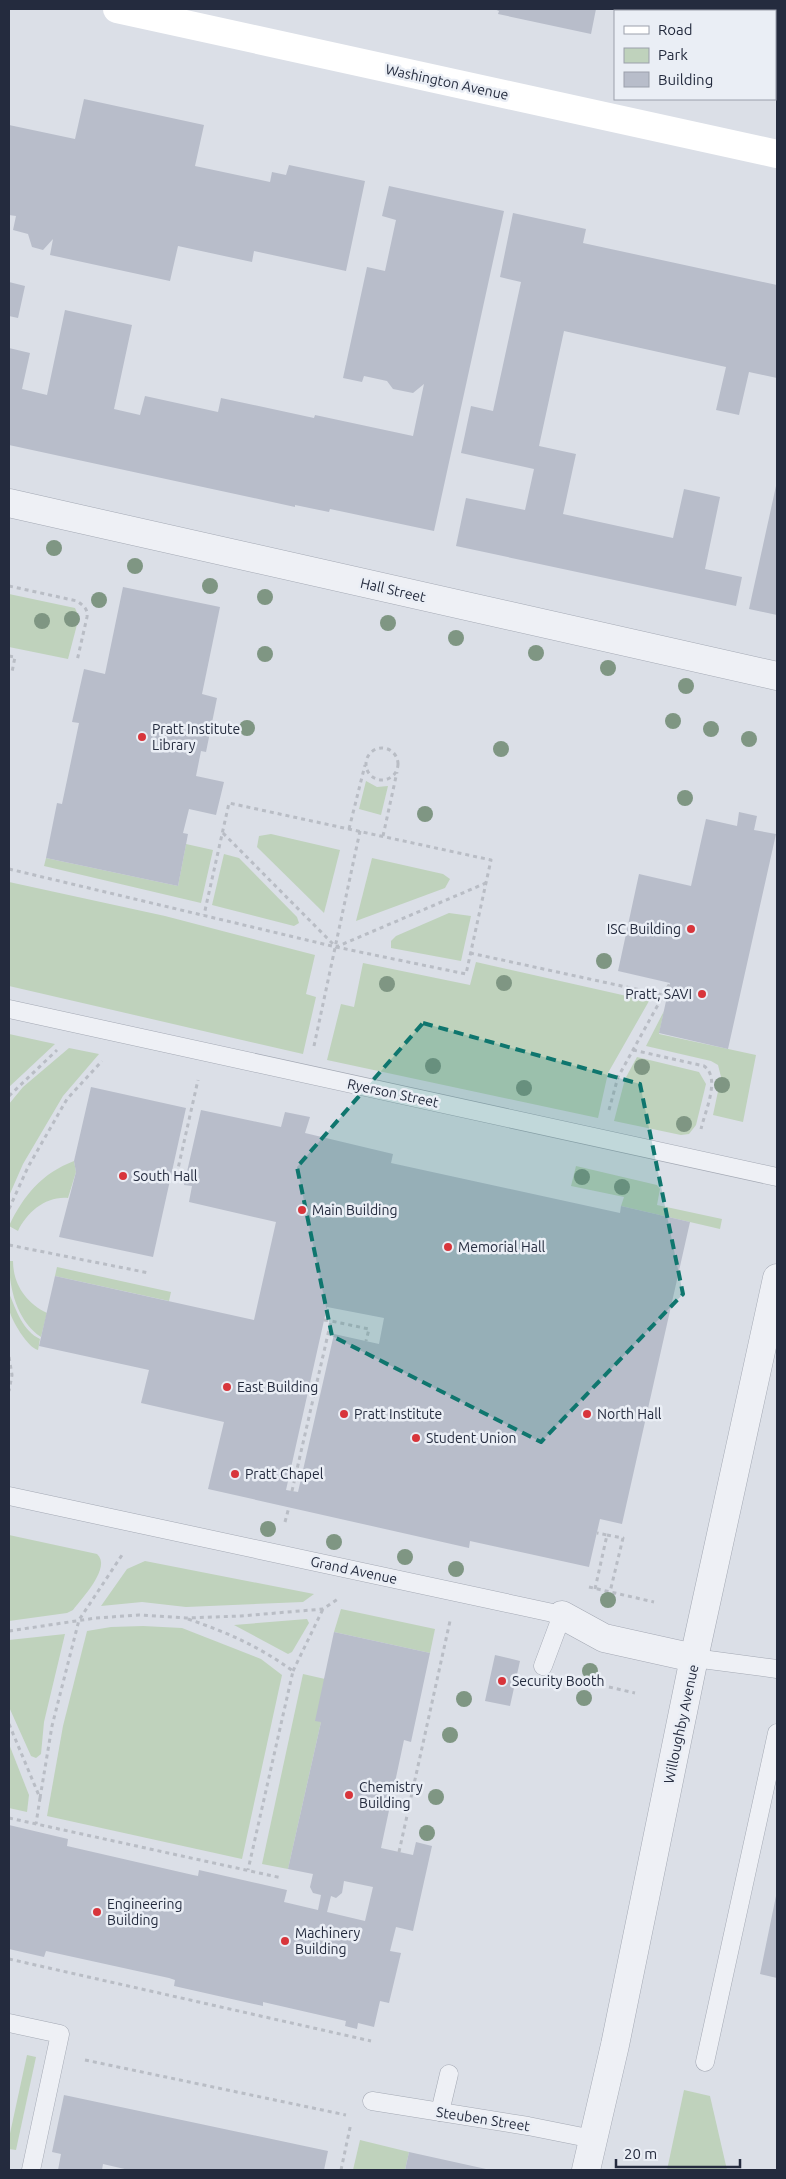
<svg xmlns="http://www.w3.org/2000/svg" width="786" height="2179" font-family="Ubuntu,sans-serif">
	<rect width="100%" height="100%" fill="#dbdfe7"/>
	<g fill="#bfd2bc">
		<polygon points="9,594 75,608 79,617 68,659 9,647"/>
		<polygon points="366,781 377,787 388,786 381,815 359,809"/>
		<polygon points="271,834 340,850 324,913 257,847 259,836"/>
		<polygon points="186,844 213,850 201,903 44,866 46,858 178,886"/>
		<polygon points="224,854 239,858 297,917 299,923 294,926 212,905"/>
		<polygon points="372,858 443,874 450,879 445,888 356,921"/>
		<polygon points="9,882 165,916 315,955 306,994 316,997 303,1054 9,986"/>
		<polygon points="449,913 471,916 461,961 391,948 391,941 396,936"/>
		<polygon points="476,962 649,1001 608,1073 598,1118 327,1060 341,1004 354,1007 363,963 470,985"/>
		<polygon points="664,1011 659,1034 756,1055 743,1122 713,1115 721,1077 718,1065 711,1061 646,1046"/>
		<polygon points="9,1034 55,1044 9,1087"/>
		<polygon points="69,1048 99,1054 63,1096 23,1164 9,1196 9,1104 23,1087"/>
		<polygon points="637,1057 699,1072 706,1084 696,1125 689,1134 681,1135 614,1121 625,1079"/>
		<path d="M 74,1161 L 76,1172 L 68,1198 C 46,1196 27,1212 18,1231 L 9,1226 C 23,1196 42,1173 74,1161 Z"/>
		<polygon points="576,1166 657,1185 660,1189 657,1205 722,1219 720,1229 621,1206 624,1197 571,1186"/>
		<path d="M 9,1261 L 13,1261 C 13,1284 26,1303 47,1313 L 41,1337 C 17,1321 9,1288 9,1261 Z"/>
		<polygon points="57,1267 171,1292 169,1301 55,1276"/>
		<path d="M 9,1293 C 16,1310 23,1331 40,1339 L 38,1350 C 28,1348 11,1320 9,1309 C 8,1304 9,1298 9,1293 Z"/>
		<path d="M 9,1535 L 97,1554 C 112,1567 82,1598 73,1610 L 67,1613 L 9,1621 Z"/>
		<polygon points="145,1561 314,1594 303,1602 186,1607 142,1602 101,1606 127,1569"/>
		<polygon points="341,1609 435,1629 430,1653 334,1632"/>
		<polygon points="307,1619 309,1623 292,1652 288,1654 234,1625"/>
		<polygon points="143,1626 182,1628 261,1659 282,1675 242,1859 47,1816 63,1726 87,1631 111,1627"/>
		<polygon points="65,1634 44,1722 41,1754 36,1758 31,1756 9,1707 9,1640"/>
		<polygon points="303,1674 325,1679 321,1722 288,1869 262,1864"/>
		<polygon points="9,1744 29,1795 27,1812 9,1808"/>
		<polygon points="27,2055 36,2057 16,2150 9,2149 9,2138"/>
		<polygon points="684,2090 710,2096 727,2170 667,2170"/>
		<polygon points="360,2140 409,2152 405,2170 353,2170"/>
	</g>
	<g fill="#b8bdca" fill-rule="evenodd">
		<polygon points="494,9 596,9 591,34 498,14 499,11"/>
		<polygon points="699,9 777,9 777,26 775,26 775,11 707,11"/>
		<polygon points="84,99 204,125 195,166 270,182 272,172 286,175 289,165 365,181 346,271 254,251 252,262 178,246 170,281 50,255 53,239 43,250 32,247 28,234 13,230 16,216 9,215 9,125 75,139"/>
		<polygon points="389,186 504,211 434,531 330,509 329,512 295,505 295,507 9,445 9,348 30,353 22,389 47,395 65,310 132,325 114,409 140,415 145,396 218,412 221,398 314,418 315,415 413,436 424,384 413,393 393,389 387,381 364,376 362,382 343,378 367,267 385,271 396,220 382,216"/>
		<polygon points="513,213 586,229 583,243 777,285 777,378 749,372 739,415 716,410 726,367 564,331 539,446 576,454 563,514 673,538 684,489 720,497 705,569 742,577 736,606 456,546 466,498 525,510 534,469 461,453 471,406 493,411 521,282 500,277"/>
		<polygon points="9,282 25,286 18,318 9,316"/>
		<polygon points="776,486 777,486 777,615 749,609"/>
		<polygon points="123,587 220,607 202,694 217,698 206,752 201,751 196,776 224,782 216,815 189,809 183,833 188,834 178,886 46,858 57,803 62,804 79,723 72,722 84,669 105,674"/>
		<polygon points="739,812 757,816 754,830 776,834 728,1049 659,1033 670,983 618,971 639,874 691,886 706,819 737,826"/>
		<polygon points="91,1087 186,1108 153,1257 59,1237 76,1172 74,1161"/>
		<path d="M 201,1110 L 281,1127 L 285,1112 L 310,1117 L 305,1133 L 393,1154 L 391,1163 L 620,1213 L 621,1206 L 690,1222 L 622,1524 L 600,1519 L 589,1567 L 470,1541 L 469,1548 L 208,1489 L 224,1422 L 141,1403 L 149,1370 L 39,1346 L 55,1276 L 254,1320 L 276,1222 L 189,1202 L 192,1186 L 184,1185 ZM 327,1307 L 384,1318 L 379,1344 L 334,1334 L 298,1492 L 286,1490 Z"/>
		<path d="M 334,1632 L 430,1653 L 411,1742 L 404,1740 L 381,1848 L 413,1855 L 416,1842 L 432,1846 L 413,1931 L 396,1927 L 390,1951 L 401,1953 L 389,2003 L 380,2001 L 374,2027 L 358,2023 L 357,2029 L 345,2026 L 346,2021 L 263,2002 L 263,2006 L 174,1986 L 175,1980 L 169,1978 L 46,1951 L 44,1957 L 9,1949 L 9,1825 L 68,1839 L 67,1846 L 193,1875 L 198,1876 L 199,1870 L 287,1890 L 284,1902 L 318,1910 L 321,1895 L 313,1893 L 310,1887 L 313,1874 L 288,1869 L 321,1722 L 315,1721 ZM 344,1881 L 373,1887 L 365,1921 L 327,1912 L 331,1896 L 336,1898 L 342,1893 Z"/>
		<polygon points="495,1655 520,1661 510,1706 485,1701"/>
		<polygon points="776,1896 777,1896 777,1978 760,1974"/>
		<polygon points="64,2095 328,2151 324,2170 129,2170 103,2164 102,2170 58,2170 61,2154 52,2152"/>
		<polygon points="409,2152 486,2169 486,2170 405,2170"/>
	</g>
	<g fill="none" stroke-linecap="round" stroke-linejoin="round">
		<defs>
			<g id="lane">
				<polyline points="9,1009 777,1177"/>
				<polyline points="9,1496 562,1615 543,1666"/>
				<polyline points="694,1658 777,1669"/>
				<polyline points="9,2023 60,2034 31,2170"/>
				<polyline points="705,2062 777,1733"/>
				<polyline points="372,2101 528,2126 593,2139"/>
				<polyline points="440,2112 449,2074"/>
			</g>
			<g id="street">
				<polyline points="9,503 777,676"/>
				<polyline points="562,1615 604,1638 694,1658"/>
				<polyline points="586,2170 615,2045 694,1658 777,1278"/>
			</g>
		</defs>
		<use href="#lane" stroke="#a4a9b4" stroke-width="19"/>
		<use href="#street" stroke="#a4a9b4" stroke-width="29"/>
		<g stroke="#b9bdc5" stroke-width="3" stroke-dasharray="4 4" stroke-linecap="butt">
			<path d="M 9,586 L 77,601 C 84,606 88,609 87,617 L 77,661"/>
			<polyline points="9,656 15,657 12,672"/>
			<circle cx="382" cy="764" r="16"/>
			<polyline points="349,829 365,765"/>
			<polyline points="223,833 336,947 486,883"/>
			<polyline points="383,836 397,772"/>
			<polyline points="9,869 336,947 466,974 491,860 229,803 204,915"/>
			<polyline points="470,953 663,995"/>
			<polyline points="314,1046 360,831"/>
			<path d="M 633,1050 L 704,1066 C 721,1078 705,1111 701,1129"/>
			<polyline points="9,1096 57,1050"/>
			<polyline points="609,1110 618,1077 670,983"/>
			<polyline points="175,1182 198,1080"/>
			<polyline points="9,1209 28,1167 67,1099 102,1061"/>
			<polyline points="9,1245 149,1273"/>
			<polyline points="324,1320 331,1321"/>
			<polyline points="9,1357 12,1375 9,1391"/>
			<polyline points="292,1491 331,1321 369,1329 366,1341"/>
			<polyline points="285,1522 289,1507"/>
			<polyline points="607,1535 623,1538 610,1592"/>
			<polyline points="589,1587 654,1602"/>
			<polyline points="595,1589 607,1535 597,1533"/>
			<path d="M 188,1619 C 229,1633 258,1646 293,1671 L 248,1870"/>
			<polyline points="9,1631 96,1618 139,1615 186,1618 241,1616 323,1609 338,1599"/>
			<polyline points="293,1671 323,1609"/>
			<polyline points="570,1678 635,1693"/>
			<polyline points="9,1724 40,1798 36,1824"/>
			<polyline points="40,1798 52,1726 79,1620 124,1552"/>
			<polyline points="9,1818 282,1878"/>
			<polyline points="399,1852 450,1621"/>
			<polyline points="9,1959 371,2041"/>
			<polyline points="85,2060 346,2115"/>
			<polyline points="341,2170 351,2123"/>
		</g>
		<use href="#lane" stroke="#eef0f5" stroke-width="18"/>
		<use href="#street" stroke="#eef0f5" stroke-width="28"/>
		<polyline stroke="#fff" stroke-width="28" points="117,9 777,154"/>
	</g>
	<g fill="#7f9683">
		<circle cx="54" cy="548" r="8"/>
		<circle cx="135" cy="566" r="8"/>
		<circle cx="210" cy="586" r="8"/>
		<circle cx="265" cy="597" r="8"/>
		<circle cx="99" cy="600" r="8"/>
		<circle cx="72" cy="619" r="8"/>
		<circle cx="42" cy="621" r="8"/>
		<circle cx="388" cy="623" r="8"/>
		<circle cx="456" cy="638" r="8"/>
		<circle cx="536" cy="653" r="8"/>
		<circle cx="265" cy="654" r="8"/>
		<circle cx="608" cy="668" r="8"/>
		<circle cx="686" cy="686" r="8"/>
		<circle cx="673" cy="721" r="8"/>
		<circle cx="247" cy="728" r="8"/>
		<circle cx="711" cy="729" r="8"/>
		<circle cx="749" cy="739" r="8"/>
		<circle cx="501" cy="749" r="8"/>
		<circle cx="685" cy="798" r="8"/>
		<circle cx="425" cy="814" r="8"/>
		<circle cx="604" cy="961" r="8"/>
		<circle cx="504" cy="983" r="8"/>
		<circle cx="387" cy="984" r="8"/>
		<circle cx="433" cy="1066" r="8"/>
		<circle cx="642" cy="1067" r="8"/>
		<circle cx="722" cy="1085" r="8"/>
		<circle cx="524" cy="1088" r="8"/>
		<circle cx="684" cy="1124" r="8"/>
		<circle cx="582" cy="1177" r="8"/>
		<circle cx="622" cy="1187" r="8"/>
		<circle cx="268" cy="1529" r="8"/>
		<circle cx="334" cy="1542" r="8"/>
		<circle cx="405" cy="1557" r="8"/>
		<circle cx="456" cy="1569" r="8"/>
		<circle cx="608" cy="1600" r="8"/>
		<circle cx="590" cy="1671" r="8"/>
		<circle cx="584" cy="1698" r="8"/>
		<circle cx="464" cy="1699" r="8"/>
		<circle cx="450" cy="1735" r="8"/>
		<circle cx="436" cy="1797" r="8"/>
		<circle cx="427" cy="1833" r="8"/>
	</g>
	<path fill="#0f766e" fill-opacity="0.2" stroke="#0f766e" stroke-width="4" stroke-dasharray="10 6" stroke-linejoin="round" d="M 423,1023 L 640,1084 L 683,1294 L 541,1442 L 332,1336 L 297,1167 Z"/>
	<g fill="#d8353b" stroke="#eaeef5" stroke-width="2">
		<circle cx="142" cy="737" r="5"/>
		<circle cx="691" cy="929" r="5"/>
		<circle cx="702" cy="994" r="5"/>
		<circle cx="123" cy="1176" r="5"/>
		<circle cx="302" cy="1210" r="5"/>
		<circle cx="448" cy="1247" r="5"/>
		<circle cx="227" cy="1387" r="5"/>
		<circle cx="344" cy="1414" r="5"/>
		<circle cx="587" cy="1414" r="5"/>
		<circle cx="416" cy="1438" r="5"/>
		<circle cx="235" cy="1474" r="5"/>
		<circle cx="502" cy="1681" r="5"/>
		<circle cx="349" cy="1795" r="5"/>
		<circle cx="97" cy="1912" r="5"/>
		<circle cx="285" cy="1941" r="5"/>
	</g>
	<g text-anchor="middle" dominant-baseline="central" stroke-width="5" stroke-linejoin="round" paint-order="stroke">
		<g font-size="14" fill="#242b3e" stroke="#eaeef5">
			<text transform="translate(447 82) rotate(12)">Washington Avenue</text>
			<text transform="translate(393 590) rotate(13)">Hall Street</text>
			<text transform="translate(393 1093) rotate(12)">Ryerson Street</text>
			<text transform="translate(354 1570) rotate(12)">Grand Avenue</text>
			<text transform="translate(681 1724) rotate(-78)">Willoughby Avenue</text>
			<text transform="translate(483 2119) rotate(9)">Steuben Street</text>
		</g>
		<g font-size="14" fill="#242b3e" stroke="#eaeef5" text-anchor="start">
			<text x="152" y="729">Pratt Institute<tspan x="152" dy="16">Library</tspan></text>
			<text x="681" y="929" text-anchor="end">ISC Building</text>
			<text x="692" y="994" text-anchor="end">Pratt, SAVI</text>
			<text x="133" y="1176">South Hall</text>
			<text x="312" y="1210">Main Building</text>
			<text x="458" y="1247">Memorial Hall</text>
			<text x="237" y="1387">East Building</text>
			<text x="354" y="1414">Pratt Institute</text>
			<text x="597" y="1414">North Hall</text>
			<text x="426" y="1438">Student Union</text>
			<text x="245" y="1474">Pratt Chapel</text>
			<text x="512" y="1681">Security Booth</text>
			<text x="359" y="1787">Chemistry<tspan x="359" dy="16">Building</tspan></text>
			<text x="107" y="1904">Engineering<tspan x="107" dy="16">Building</tspan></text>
			<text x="295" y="1933">Machinery<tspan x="295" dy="16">Building</tspan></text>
		</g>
	</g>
	<rect width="786" height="2179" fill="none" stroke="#242b3e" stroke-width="20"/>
	<rect x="614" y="10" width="162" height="90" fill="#eaeef5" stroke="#9ba0ac"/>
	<rect x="624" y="26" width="25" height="8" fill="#ffffff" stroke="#9ba0ac"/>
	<text x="658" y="35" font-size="15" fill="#242b3e">Road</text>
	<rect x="624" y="48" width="25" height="15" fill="#bfd2bc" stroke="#9ba0ac"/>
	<text x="658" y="60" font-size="15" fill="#242b3e">Park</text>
	<rect x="624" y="72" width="25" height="15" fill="#b8bdca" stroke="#9ba0ac"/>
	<text x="658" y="85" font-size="15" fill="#242b3e">Building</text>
	<path d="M616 2159v8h124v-8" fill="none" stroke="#242b3e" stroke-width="2.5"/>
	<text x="624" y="2159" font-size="15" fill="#242b3e" stroke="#eaeef5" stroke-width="4" paint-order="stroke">20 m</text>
</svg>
